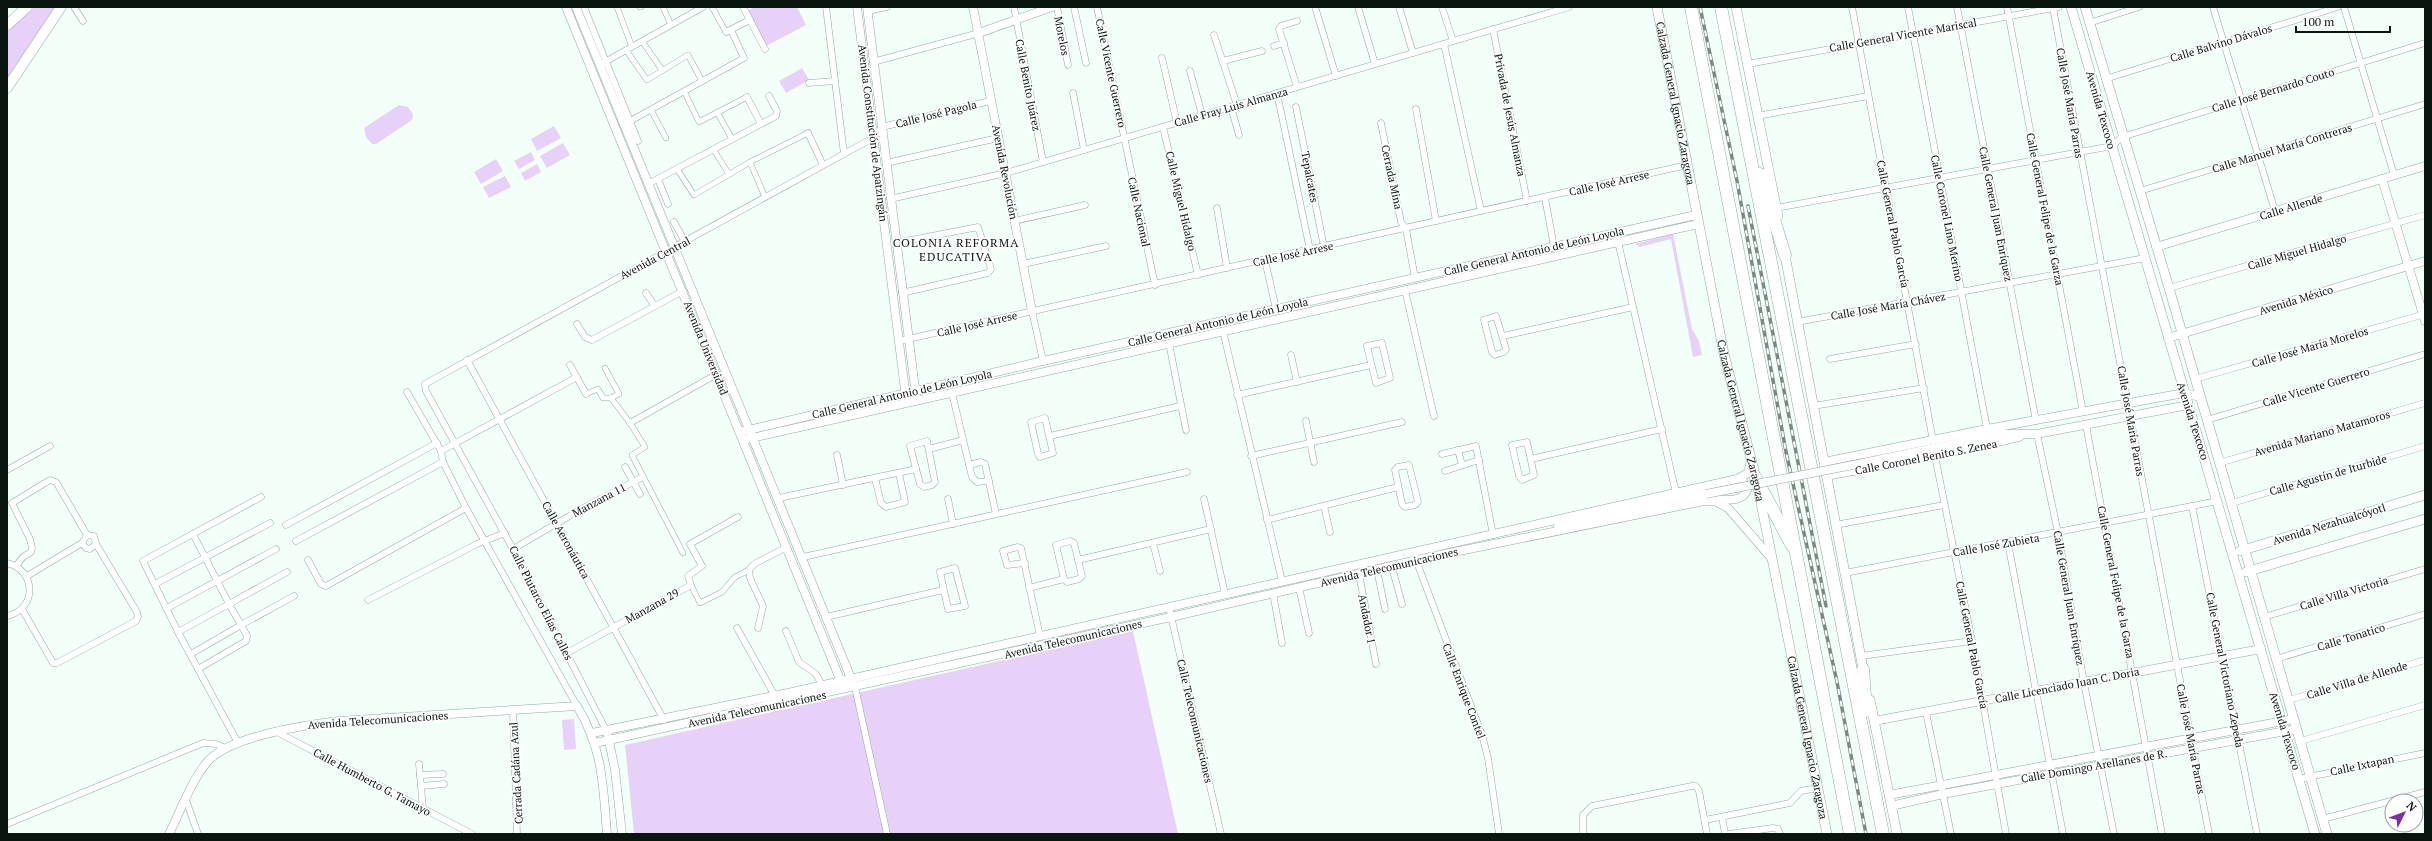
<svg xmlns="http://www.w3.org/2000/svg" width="2432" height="841" font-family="'PT Serif',serif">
	<rect width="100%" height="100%" fill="#f3fff9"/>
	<g fill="#e7d1f8">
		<polygon points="31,7 56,7 7,82 7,28"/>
		<polygon points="755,7 797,7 806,25 766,46 747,11"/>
		<polygon points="802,68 809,80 786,93 779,81"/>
		<polygon points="399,105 408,107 413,114 412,120 376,144 372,144 366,137 364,128"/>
		<polygon points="554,126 561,138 537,151 531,139"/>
		<polygon points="563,143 570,155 547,168 540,156"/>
		<polygon points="531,152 535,160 519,169 514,161"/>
		<polygon points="496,159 503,171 481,184 474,172"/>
		<polygon points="537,164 541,172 525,181 521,173"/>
		<polygon points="505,176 511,187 489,198 483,187"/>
		<polygon points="1673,234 1692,329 1699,341 1702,355 1693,357 1671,239 1640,247 1635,244"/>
		<polygon points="1133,631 1178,834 634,834 625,745"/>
		<polygon points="574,719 576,749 564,750 562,720"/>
	</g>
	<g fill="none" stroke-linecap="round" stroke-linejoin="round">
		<defs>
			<g id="pedestrian">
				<polyline points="617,7 632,47"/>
				<polyline points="640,7 641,7"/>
				<polyline points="663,7 671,25"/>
				<polyline points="712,7 726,32"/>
				<polyline points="642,41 662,70"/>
				<polyline points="626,50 647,80 688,55 702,81"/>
				<polyline points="684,91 699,122 747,97"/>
				<polyline points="651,110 666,138"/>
				<polyline points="717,112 732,139"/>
				<polyline points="713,149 729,174"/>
				<polyline points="750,162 765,197"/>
				<polyline points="677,169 694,195 750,162 808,133"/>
				<polyline points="605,368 619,394 611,398"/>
				<polyline points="586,394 598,389 603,398 611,398 630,423 645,447 632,455 683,553"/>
				<polyline points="691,585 700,603 722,592 735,577 749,570"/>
			</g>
			<g id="minor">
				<polyline points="74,7 83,21"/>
				<polyline points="584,7 638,141"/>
				<polyline points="743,7 765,49"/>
				<polyline points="826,7 844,154"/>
				<polyline points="1014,7 1043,162"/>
				<polyline points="1057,7 1068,65"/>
				<polyline points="1074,7 1086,63"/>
				<polyline points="1097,7 1155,285"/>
				<polyline points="1358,7 1375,64"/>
				<polyline points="1399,7 1413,53"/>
				<polyline points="1442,7 1453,41"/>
				<polyline points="1852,7 1933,441"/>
				<polyline points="1908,7 1987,429"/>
				<polyline points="1957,7 2036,421"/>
				<polyline points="2007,7 2083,412"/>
				<polyline points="2213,7 2275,211"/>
				<polyline points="2344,7 2394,175"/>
				<polyline points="2053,8 2209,834"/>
				<polyline points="1316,10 1336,76"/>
				<polyline points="867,11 887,7"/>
				<polyline points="2089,23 2139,7"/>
				<polyline points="1493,29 1527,201"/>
				<polyline points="726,32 750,20"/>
				<polyline points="1214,35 1237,105"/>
				<polyline points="1444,44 1481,211"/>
				<polyline points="1274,46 1284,43"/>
				<polyline points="1162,58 1177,123"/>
				<polyline points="1223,61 1262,51"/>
				<polyline points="873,62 979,33"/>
				<polyline points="603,63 703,7"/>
				<polyline points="1748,64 2059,7"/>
				<polyline points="1190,71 1202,115"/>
				<polyline points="2105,79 2338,7"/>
				<polyline points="809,83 835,81"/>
				<polyline points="1297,87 1279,29 1281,26 1297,21"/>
				<polyline points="1073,93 1084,150"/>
				<polyline points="1277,93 1310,250"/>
				<polyline points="747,97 761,124"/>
				<polyline points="1231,107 1239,135"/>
				<polyline points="1296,107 1324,247"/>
				<polyline points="1416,109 1436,221"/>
				<polyline points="1757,116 1868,96"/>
				<polyline points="1381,123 1401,222 1406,229 1415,278"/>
				<polyline points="623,125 744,58 731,30"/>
				<polyline points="1163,127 1198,275"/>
				<polyline points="808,133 823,165"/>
				<polyline points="886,163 998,138"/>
				<polyline points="658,179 668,204"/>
				<polyline points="648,184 776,116 777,111 769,96"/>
				<polyline points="2140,191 2425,104"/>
				<polyline points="1545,198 1554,247"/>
				<polyline points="890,199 1006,173 1569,7"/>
				<polyline points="1217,208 1227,268"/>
				<polyline points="1776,208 2112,146 2122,137 2425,43"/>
				<polyline points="1014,221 1085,205"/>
				<polyline points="674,222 685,242"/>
				<polyline points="1616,233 1676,493"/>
				<polyline points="896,243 978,227 991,269 988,273 902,293"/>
				<polyline points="1265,260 1276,309"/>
				<polyline points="1023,264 1106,246"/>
				<polyline points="2169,288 2425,215"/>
				<polyline points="1405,290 1434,416"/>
				<polyline points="646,293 654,305"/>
				<polyline points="1032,311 1043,361"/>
				<polygon points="1496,316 1506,349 1504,352 1495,355 1492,352 1484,320"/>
				<polyline points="1797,322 2145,258"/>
				<polyline points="577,324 585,337 592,340 683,291"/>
				<polyline points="1223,331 1282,581"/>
				<polyline points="1503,336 1633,307"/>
				<polyline points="899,341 1687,165"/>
				<polyline points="1169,343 1186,430"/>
				<polygon points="1382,343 1390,378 1376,383 1367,346"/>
				<polyline points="1291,355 1297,382"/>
				<polyline points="1830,359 1916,344"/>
				<polyline points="467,360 664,720"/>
				<polyline points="570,365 586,394"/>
				<polyline points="2195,379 2425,314"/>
				<polyline points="407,392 441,451 443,462 466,508 577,706"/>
				<polyline points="952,393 972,477 977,482 989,481"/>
				<polyline points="1237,395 1371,365"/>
				<polyline points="1813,406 1924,388"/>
				<polygon points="1045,418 1053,453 1040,457 1038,454 1031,422"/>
				<polyline points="2207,420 2425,354"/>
				<polyline points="1306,421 1314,462"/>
				<polyline points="630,423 717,374"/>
				<polyline points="2086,425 2162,834"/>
				<polyline points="2037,434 2058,533 2084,683 2114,834"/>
				<polyline points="1050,436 1180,406"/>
				<polygon points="927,441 935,482 932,485 924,487 920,484 910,446"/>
				<polygon points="1527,442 1534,475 1522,480 1519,476 1512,445"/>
				<polyline points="929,449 963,440"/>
				<polyline points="1458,450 1462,465"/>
				<polyline points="441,451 577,377"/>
				<polyline points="1442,454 1476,446 1493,535"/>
				<polyline points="837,455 843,485"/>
				<polyline points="1251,456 1402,422"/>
				<polyline points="1935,456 1972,641 2006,834"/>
				<polyline points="1531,459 1662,429"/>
				<polyline points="2219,463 2425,403"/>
				<polyline points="969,465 981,462 985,464 996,514"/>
				<polygon points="1409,465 1418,502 1415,505 1405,507 1402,504 1395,470 1398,467"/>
				<polyline points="625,467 640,494"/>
				<polyline points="7,470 50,446"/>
				<polyline points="1445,471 1479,460"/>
				<polyline points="875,478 881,503 886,507 905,502 899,473"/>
				<polyline points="779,498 916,469"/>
				<polyline points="948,499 953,524"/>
				<polyline points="1204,499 1225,594"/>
				<polyline points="2232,503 2425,446"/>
				<polyline points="1324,506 1330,532"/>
				<polyline points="2192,506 2257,834"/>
				<polyline points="1267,520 1398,487"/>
				<polyline points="286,525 437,443"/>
				<polyline points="1835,525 1944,505"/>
				<polyline points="193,534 229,604 287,572"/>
				<polyline points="296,541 443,462"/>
				<polygon points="1070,541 1074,543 1082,576 1079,579 1067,582 1064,579 1056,545"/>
				<polyline points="1153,543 1160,571"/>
				<polyline points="2008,543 2063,834"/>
				<polyline points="513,549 583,508 643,477"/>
				<polyline points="1413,552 1482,735 1488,758 1499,834"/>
				<polyline points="803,557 1187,472"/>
				<polyline points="308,560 321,584 326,586 466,508"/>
				<polyline points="1078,560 1211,529"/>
				<path d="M 7,563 C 37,570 37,610 7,616"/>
				<polyline points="1025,563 1007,565 1003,551 1018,547 1021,548 1040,636"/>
				<polyline points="16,566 23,557 31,552 32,548 30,539 12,503 50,480 56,482 87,535"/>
				<polyline points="1392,567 1402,604"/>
				<polygon points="955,568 965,606 948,609 940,572"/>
				<polyline points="1377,570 1385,609"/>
				<polyline points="1845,573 2218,501"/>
				<polyline points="1359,574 1376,664"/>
				<polyline points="27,576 82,543 87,535 94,536 96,544 90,549 86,548 82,543"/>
				<polyline points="155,584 270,523"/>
				<polyline points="1299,587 1309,633"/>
				<polyline points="1029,588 1064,579"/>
				<polyline points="1273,593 1282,643"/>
				<polyline points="368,600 477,544 505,533"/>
				<polyline points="1169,607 1221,834"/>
				<polyline points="167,608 276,549"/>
				<polyline points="22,609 53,663 57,663 136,621 138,617 137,612 96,544"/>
				<polyline points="826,617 943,590"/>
				<polyline points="2264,617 2425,569"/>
				<polyline points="737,628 775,696"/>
				<polyline points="758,628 763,606 750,578 749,570 754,564 787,547"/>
				<polyline points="786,631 799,662 816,674 822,685"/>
				<polyline points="178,632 238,743"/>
				<polyline points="567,653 691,585 688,576 702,566 690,544 738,517"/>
				<polyline points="191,654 241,625 229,604 178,632 143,561 261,497"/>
				<polyline points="1861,656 1972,641"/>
				<polyline points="2276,659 2425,614"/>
				<polyline points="198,669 246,641 247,636 241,625 294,596"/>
				<polyline points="855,687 887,834"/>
				<polyline points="2289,700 2425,660"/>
				<polyline points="513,711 517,834"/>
				<polyline points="1926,712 1951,834"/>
				<polyline points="277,732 472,834"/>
				<polyline points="607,732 513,549 426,391 425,384 873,138 882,127 990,101"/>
				<polyline points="2301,741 2425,705"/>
				<polyline points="419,764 423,809"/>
				<polyline points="420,775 443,774"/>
				<polyline points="2299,779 2425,753"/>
				<polyline points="421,786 444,784"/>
				<polyline points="186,800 198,834"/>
				<polyline points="1722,817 1725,834"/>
				<polyline points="2323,819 2425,792"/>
				<polyline points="1705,820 1790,803 1801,791 1818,788"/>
				<polyline points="7,824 203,743 216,744 225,748"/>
				<polyline points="1583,834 1583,815 1592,806 1692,786 1696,786 1699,791 1707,834"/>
				<polyline points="1729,834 1773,828 1778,829 1780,834"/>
			</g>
			<g id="tertiary">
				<polyline points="566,7 842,684"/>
				<polyline points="576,7 853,683"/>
				<polyline points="857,7 906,398"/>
				<polyline points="867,7 916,396"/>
				<polyline points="973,7 1032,311"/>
				<polyline points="979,33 1052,7"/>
				<polyline points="2382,179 2425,321"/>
				<polyline points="2156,247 2425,166"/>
				<polyline points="2168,338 2425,261"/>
				<polyline points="740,432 1043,361 1696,215"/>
				<polyline points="743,440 1698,224"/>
				<polyline points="1824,462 1987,429 2184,393 2200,397"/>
				<polyline points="1863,463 2000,434 2037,434 2188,405"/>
				<polyline points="1826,476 1935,456 2019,437"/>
				<path d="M 1716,500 C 1728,500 1744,502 1748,488 L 1743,481"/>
				<polyline points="1558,527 1569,522 1706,494"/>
				<polyline points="1874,721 2261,649"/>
				<polyline points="592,733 788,693 1737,479 1748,473 1751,460"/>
				<polyline points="608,736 615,770 622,834"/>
				<polyline points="595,743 1171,617 1430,557 1704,501 1715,501 1728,508 1772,559"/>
				<polyline points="1889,795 2294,719"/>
				<polyline points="1891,806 1943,794 2297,729"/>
				<path d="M 169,834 C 181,810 191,781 208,761 C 231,736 305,725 339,721 L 577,706 C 603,749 603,785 607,834"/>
			</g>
			<g id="secondary">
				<path id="s1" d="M 1657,7 L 1724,354 L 1756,478 L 1827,834"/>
				<polyline points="1736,7 1778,216"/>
				<polyline points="2071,7 2315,834"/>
				<polyline points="2085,7 2169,288 2327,834"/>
				<polyline points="1784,250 1864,674"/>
				<polyline points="2240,551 2425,495"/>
				<polyline points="2246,572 2425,519"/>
				<polyline points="1870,700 1897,834"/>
			</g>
			<g id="primary">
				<polyline points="7,25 27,7"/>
				<polyline points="7,88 61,7"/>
			</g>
			<g id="motorway">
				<polyline points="1691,7 1850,834"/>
				<polyline points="1721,7 1883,834"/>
				<polyline points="1760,174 1785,255"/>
				<polyline points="1756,478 1792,546"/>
				<polyline points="1863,669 1866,711"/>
			</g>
		</defs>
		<use href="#pedestrian" stroke="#8eab9e" stroke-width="6"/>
		<use href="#minor" stroke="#8eab9e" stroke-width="7"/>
		<use href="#tertiary" stroke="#8eab9e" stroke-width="9"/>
		<use href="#secondary" stroke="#8eab9e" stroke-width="10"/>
		<use href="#primary" stroke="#8eab9e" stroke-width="11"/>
		<use href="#motorway" stroke="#8eab9e" stroke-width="13"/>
		<use href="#pedestrian" stroke="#fff" stroke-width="5"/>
		<use href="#minor" stroke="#fff" stroke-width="6"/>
		<use href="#tertiary" stroke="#fff" stroke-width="8"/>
		<use href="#secondary" stroke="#fff" stroke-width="9"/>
		<use href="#primary" stroke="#fff" stroke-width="10"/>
		<use href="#motorway" stroke="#fff" stroke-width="12"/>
		<defs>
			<g id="rail">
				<polyline points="1700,7 1737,181 1786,452 1837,682 1866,834"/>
				<polyline points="1748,206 1826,606"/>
			</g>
		</defs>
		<use href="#rail" stroke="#7c8882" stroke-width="3.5"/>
		<use href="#rail" stroke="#fff" stroke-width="2" stroke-dasharray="6" stroke-linecap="butt"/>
		<defs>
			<polyline id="tertiary-bridge" points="1706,494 1863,463"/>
		</defs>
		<use href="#tertiary-bridge" stroke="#8eab9e" stroke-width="9" stroke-linecap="butt"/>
		<use href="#tertiary-bridge" stroke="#fff" stroke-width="8"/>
	</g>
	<g text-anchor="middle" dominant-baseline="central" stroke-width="3.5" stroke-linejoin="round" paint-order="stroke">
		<g font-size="11" fill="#0a1510" stroke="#fff">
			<text transform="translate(1903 35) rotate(-10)">Calle General Vicente Mariscal</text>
			<text transform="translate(1062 36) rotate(79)">Morelos</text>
			<text transform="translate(2221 43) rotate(-17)">Calle Balvino Dávalos</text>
			<text transform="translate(1111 73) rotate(78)">Calle Vicente Guerrero</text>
			<text transform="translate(1028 85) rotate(79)">Calle Benito Juárez</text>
			<text transform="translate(2273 90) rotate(-17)">Calle José Bernardo Couto</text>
			<text transform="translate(2070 103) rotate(80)">Calle José María Parras</text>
			<text stroke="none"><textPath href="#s1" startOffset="98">Calzada General Ignacio Zaragoza</textPath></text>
			<text transform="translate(1231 107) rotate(-16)">Calle Fray Luis Almanza</text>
			<text transform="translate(2101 110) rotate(74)">Avenida Texcoco</text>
			<text transform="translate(936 114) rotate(-14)">Calle José Pagola</text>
			<text transform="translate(1510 115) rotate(79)">Privada de Jesús Almanza</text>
			<text transform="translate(873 133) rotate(83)">Avenida Constitución de Apatzingán</text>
			<text transform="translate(2282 148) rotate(-17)">Calle Manuel María Contreras</text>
			<text transform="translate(1005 172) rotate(79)">Avenida Revolución</text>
			<text transform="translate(1310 177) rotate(79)">Tepalcates</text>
			<text transform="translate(1392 177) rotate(78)">Cerrada Mina</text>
			<text transform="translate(1609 183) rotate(-13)">Calle José Arrese</text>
			<text transform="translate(1181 201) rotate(77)">Calle Miguel Hidalgo</text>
			<text transform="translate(2291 207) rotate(-17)">Calle Allende</text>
			<text transform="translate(2045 209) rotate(79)">Calle General Felipe de la Garza</text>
			<text transform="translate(1139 212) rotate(78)">Calle Nacional</text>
			<text transform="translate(1996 214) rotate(79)">Calle General Juan Enríquez</text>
			<text transform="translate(1947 218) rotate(79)">Calle Coronel Lino Merino</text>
			<text transform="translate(1893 224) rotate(79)">Calle General Pablo García</text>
			<text transform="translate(1534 251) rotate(-13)">Calle General Antonio de León Loyola</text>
			<text transform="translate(2297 252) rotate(-16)">Calle Miguel Hidalgo</text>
			<text transform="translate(1293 254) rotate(-12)">Calle José Arrese</text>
			<text transform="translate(655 258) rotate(-28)">Avenida Central</text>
			<text transform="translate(2296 300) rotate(-17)">Avenida México</text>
			<text transform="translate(1888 306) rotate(-10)">Calle José María Chávez</text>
			<text transform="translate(1218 322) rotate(-13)">Calle General Antonio de León Loyola</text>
			<text transform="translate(977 324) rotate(-13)">Calle José Arrese</text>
			<text transform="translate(2310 347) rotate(-16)">Calle José María Morelos</text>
			<text transform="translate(706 348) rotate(68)">Avenida Universidad</text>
			<text transform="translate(2316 387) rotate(-17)">Calle Vicente Guerrero</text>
			<text transform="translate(902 394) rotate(-13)">Calle General Antonio de León Loyola</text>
			<text stroke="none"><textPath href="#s1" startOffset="422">Calzada General Ignacio Zaragoza</textPath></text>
			<text transform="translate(2131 421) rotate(80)">Calle José María Parras</text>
			<text transform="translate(2193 421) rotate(72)">Avenida Texcoco</text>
			<text transform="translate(2322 433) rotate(-16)">Avenida Mariano Matamoros</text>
			<text transform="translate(1926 457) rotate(-11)">Calle Coronel Benito S. Zenea</text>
			<text transform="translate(2328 475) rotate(-16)">Calle Agustín de Iturbide</text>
			<text transform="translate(599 500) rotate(-28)">Manzana 11</text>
			<text transform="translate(2329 524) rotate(-17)">Avenida Nezahualcóyotl</text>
			<text transform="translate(566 540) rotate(61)">Calle Aeronáutica</text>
			<text transform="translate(1996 545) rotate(-10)">Calle José Zubieta</text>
			<text transform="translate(1389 567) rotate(-13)">Avenida Telecomunicaciones</text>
			<text transform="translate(2116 582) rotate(79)">Calle General Felipe de la Garza</text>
			<text transform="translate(2344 593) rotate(-17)">Calle Villa Victoria</text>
			<text transform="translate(2069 598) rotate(80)">Calle General Juan Enríquez</text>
			<text transform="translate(541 603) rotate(63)">Calle Plutarco Elías Calles</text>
			<text transform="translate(652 606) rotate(-29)">Manzana 29</text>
			<text transform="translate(1367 619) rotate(79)">Andador 1</text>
			<text transform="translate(2351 637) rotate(-17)">Calle Tonatico</text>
			<text transform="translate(1073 639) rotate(-13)">Avenida Telecomunicaciones</text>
			<text transform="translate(1972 645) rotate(79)">Calle General Pablo García</text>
			<text transform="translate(2225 670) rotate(79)">Calle General Victoriano Zepeda</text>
			<text transform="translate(2357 680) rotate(-17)">Calle Villa de Allende</text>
			<text transform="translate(2067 685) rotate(-11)">Calle Licenciado Juan C. Doria</text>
			<text transform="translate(1464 691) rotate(69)">Calle Enrique Contel</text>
			<text transform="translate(757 709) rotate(-12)">Avenida Telecomunicaciones</text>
			<text transform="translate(378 720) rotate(-4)">Avenida Telecomunicaciones</text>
			<text transform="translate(1195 721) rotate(77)">Calle Telecomunicaciones</text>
			<text transform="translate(2285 731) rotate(73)">Avenida Texcoco</text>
			<text stroke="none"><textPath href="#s1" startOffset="746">Calzada General Ignacio Zaragoza</textPath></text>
			<text transform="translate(2191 739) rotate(79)">Calle José María Parras</text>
			<text transform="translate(2362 765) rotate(-12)">Calle Ixtapan</text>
			<text transform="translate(2094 766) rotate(-10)">Calle Domingo Arellanes de R.</text>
			<text transform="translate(516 773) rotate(-93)">Cerrada Cadána Azul</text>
			<text transform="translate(372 782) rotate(28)">Calle Humberto G. Tamayo</text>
		</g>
		<g font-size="12" letter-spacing="1" fill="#0a1510" stroke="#fff">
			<text x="956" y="242">COLONIA REFORMA<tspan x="956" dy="14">EDUCATIVA</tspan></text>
		</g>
	</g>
	<rect width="2432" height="841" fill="none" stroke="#0a1510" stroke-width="16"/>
	<g transform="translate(2404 813) rotate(48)"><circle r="19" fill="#ffffff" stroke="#9da19f"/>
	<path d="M0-3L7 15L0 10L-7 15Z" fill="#7930a2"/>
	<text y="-6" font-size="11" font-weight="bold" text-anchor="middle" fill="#0a1510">N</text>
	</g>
	<path d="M2296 26v6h94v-6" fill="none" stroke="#0a1510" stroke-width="2"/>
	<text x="2302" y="26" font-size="12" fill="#0a1510" stroke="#ffffff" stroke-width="3" paint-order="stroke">100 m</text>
</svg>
